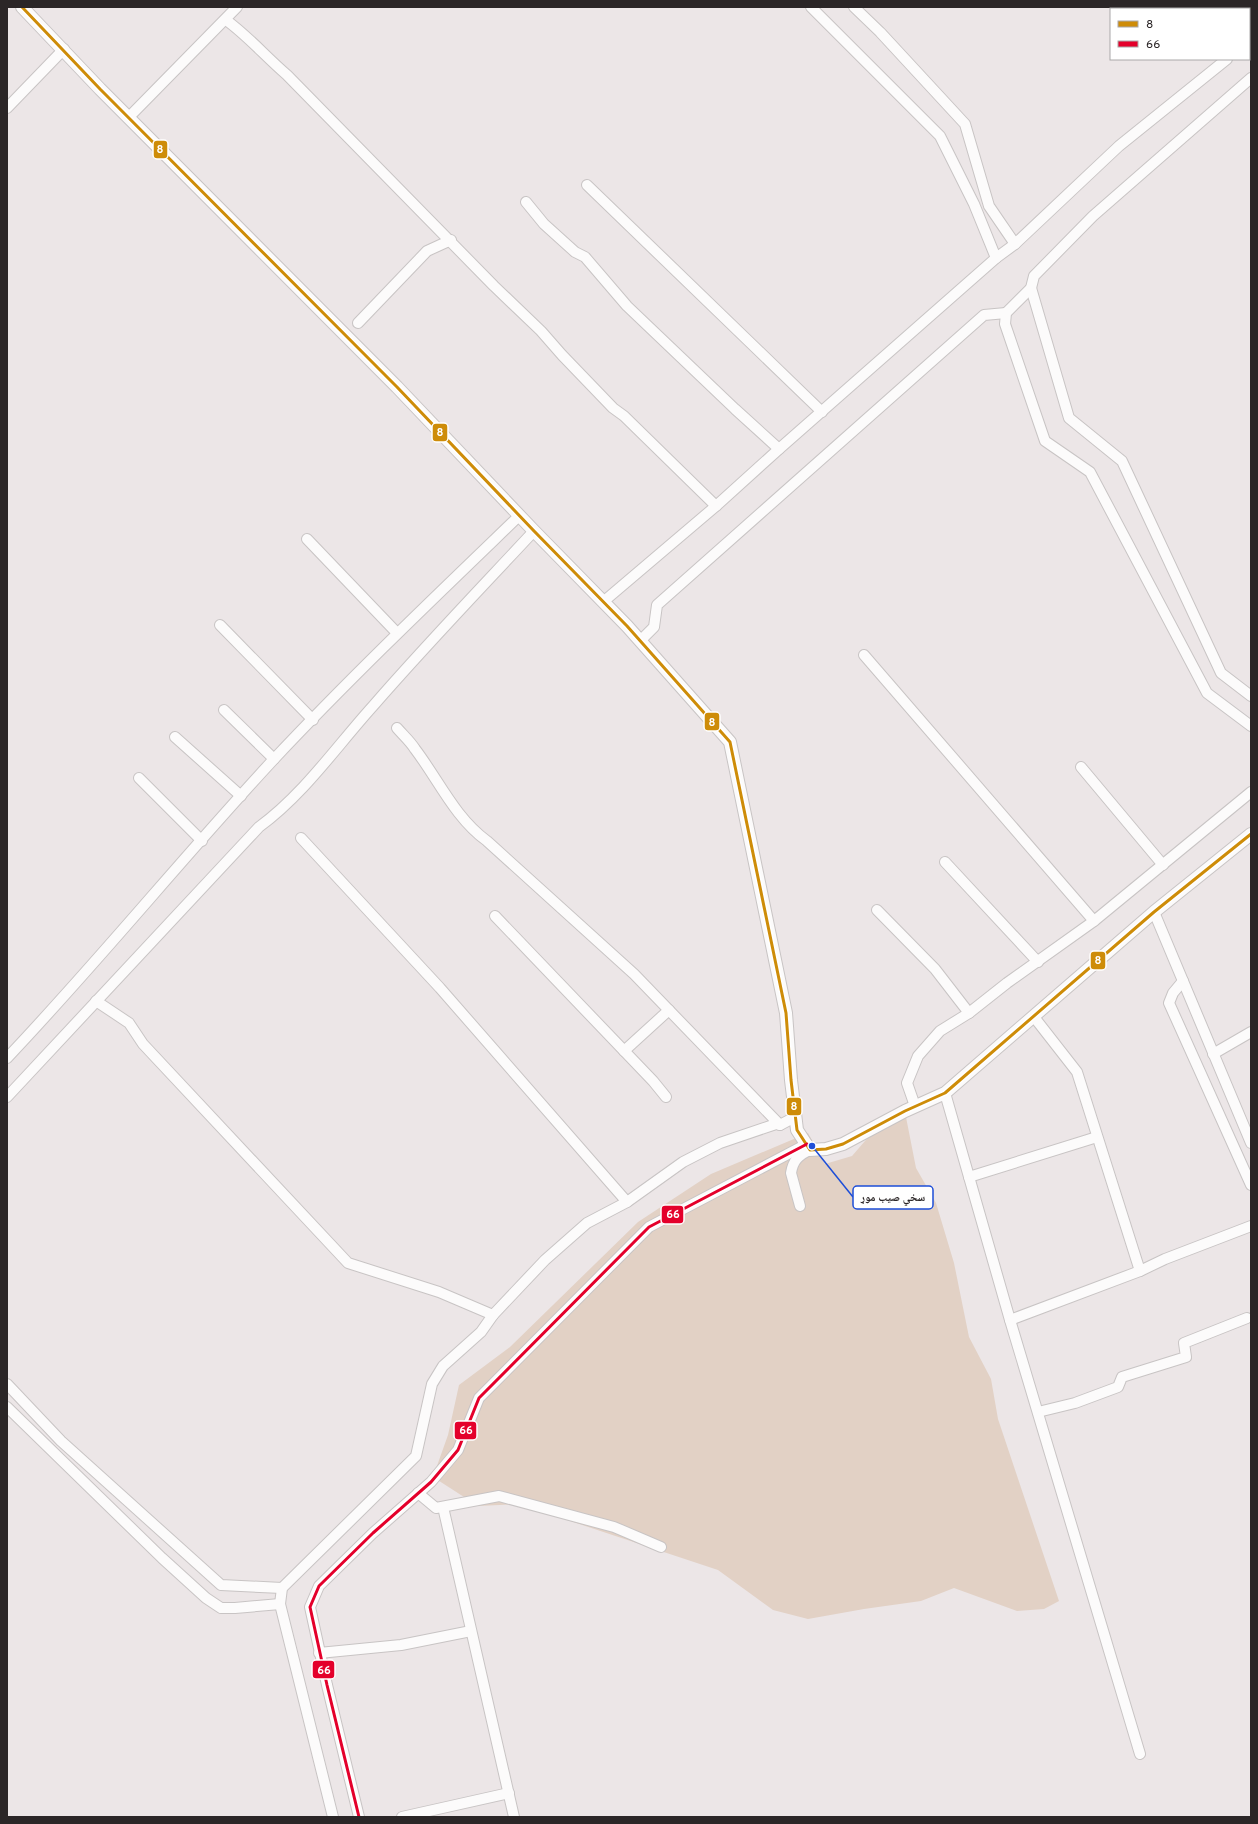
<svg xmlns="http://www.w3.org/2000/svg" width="1258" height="1824" font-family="Overpass,'Noto Naskh Arabic',sans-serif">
	<rect width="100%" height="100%" fill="#ece6e7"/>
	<polygon fill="#e2d1c5" points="905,1112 916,1168 936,1203 954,1263 969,1337 991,1379 998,1419 1059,1601 1044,1609 1017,1611 954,1588 921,1601 864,1609 808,1619 773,1610 718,1570 519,1504 478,1506 433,1477 448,1435 459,1385 510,1347 638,1222 711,1174 808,1133 825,1164 852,1156 878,1126"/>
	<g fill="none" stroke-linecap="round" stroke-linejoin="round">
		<defs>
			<g id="minor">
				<polyline points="811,7 940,136 974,204 996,258"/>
				<polyline points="854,7 880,32 965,124 989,206 1015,244"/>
				<path d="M 226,20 C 248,36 266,57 287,75 L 494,286 L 541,331 L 562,355 L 613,408 L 624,416 L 716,506"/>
				<polyline points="1249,41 1251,40"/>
				<polyline points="1251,78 1093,216 1034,276 1031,288 1006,313 1005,324 1045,441 1090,472 1207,693 1251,726"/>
				<polyline points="7,108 64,49"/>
				<polyline points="128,118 237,7"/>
				<polyline points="587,185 822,412"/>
				<polyline points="526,202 544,224 575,252 585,257 627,306 735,409 779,449"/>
				<polyline points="1031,288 1069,418 1122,461 1221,673 1251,696"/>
				<polyline points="358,323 427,251 451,240"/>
				<polyline points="307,539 397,633"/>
				<polyline points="603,602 716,506 779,449 996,258 1015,244 1119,146 1227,59"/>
				<polyline points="220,625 313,720"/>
				<polyline points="640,641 654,627 657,605 984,315 1006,313"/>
				<polyline points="864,655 1094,921"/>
				<polyline points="224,710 274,759"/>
				<path d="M 397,728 C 403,735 410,741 415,749 C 438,779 455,818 487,841 L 634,974 L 780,1125"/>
				<polyline points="175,737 241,796"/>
				<polyline points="1081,767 1163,865"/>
				<polyline points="139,778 202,841"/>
				<polyline points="301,838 440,988 627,1202"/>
				<polyline points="945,862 1038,962"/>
				<polyline points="877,910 935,969 969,1013"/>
				<polyline points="1154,912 1251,1143"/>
				<polyline points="495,916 653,1081 666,1097"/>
				<polyline points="1183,981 1173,993 1169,1003 1251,1185"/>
				<polyline points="96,1001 129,1023 143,1044 348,1263 439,1292 493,1315 545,1260 587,1223 627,1202 683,1162 720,1143 776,1124 780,1125 795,1117"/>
				<polyline points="1034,1017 1077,1072 1140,1271"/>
				<polyline points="624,1051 669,1010"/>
				<polyline points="1213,1054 1251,1032"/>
				<path d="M 7,1058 C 99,961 183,857 274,759 C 353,675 436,596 519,516"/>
				<polyline points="945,1093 1010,1320 1140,1754"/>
				<path d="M 7,1097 L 259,827 C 304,794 336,747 373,706 C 425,646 480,589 534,531"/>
				<polyline points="915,1106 907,1083 918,1056 940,1031 969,1013 1007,983 1094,921 1251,792"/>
				<polyline points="969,1177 1097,1137"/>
				<path d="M 800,1206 L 791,1173 C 793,1160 799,1155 810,1150"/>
				<polyline points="1010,1320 1140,1271 1165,1259 1251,1226"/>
				<polyline points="7,1384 61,1441 221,1585 282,1588"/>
				<polyline points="7,1407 162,1558 206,1598 221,1608 235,1608 280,1604"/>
				<polyline points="1038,1412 1075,1403 1118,1387 1122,1377 1186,1357 1184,1343 1247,1318"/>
				<polyline points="418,1493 436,1508 499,1496 614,1527 661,1547"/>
				<polyline points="443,1507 514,1817"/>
				<polyline points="319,1653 401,1645 471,1631"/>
				<polyline points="333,1817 280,1604 282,1588 416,1456 432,1384 443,1366 481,1332 493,1315"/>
				<polyline points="359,1817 327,1685 310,1607 319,1586 373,1533 431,1482 458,1450 479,1398 649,1227 807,1144"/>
				<polyline points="402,1817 509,1793"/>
			</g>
			<polyline id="tertiary" points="22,7 100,89 397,387 534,531 627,626 730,742 786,1013 791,1080 797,1130 810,1150 826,1149 843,1144 905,1111 945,1093 1154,912 1251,834"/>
		</defs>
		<use href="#minor" stroke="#c8c4c4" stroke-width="12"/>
		<use href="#tertiary" stroke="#c8c4c4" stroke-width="14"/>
		<use href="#minor" stroke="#fcfbfb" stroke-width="10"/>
		<use href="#tertiary" stroke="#fcfbfb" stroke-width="12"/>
		<defs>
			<polyline id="bus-1" points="22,7 100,89 397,387 534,531 627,626 730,742 786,1013 791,1080 797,1130 810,1150 826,1149 843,1144 905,1111 945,1093 1154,912 1251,834"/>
			<polyline id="bus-2" points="359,1817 327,1685 310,1607 319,1586 373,1533 431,1482 458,1450 479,1398 649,1227 807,1144"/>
		</defs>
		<use href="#bus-1" stroke="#fff" stroke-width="6"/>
		<use href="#bus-2" stroke="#fff" stroke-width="6"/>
		<use href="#bus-1" stroke="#ce8c08" stroke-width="3"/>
		<use href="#bus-2" stroke="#e4002b" stroke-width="3"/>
	</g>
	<path fill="none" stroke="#1d4ed8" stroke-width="1.5" d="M812 1146L853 1197"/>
	<circle fill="#1d4ed8" stroke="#fff" stroke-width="1.5" cx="812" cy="1146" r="4"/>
	<rect fill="#fff" stroke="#1d4ed8" stroke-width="1.5" x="853" y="1186" width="80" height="23" rx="4"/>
	<g font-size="11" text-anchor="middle" font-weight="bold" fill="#2b2627">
		<text x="893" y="1201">سخي صیب موړ</text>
	</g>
	<g stroke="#fff" stroke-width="1.5">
		<rect x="153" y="140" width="15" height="19" rx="4" fill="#ce8c08"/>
		<rect x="432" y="423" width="16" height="19" rx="4" fill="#ce8c08"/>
		<rect x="704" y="712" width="16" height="19" rx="4" fill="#ce8c08"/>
		<rect x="1090" y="951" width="16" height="19" rx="4" fill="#ce8c08"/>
		<rect x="786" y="1097" width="16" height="19" rx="4" fill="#ce8c08"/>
		<rect x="661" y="1205" width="23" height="19" rx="4" fill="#e4002b"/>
		<rect x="454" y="1421" width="23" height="19" rx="4" fill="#e4002b"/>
		<rect x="312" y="1660" width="23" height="19" rx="4" fill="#e4002b"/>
	</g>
	<g font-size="11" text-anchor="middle" font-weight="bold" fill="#fff">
		<text x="160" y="153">8</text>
		<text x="440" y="436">8</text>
		<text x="712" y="726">8</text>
		<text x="1098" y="964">8</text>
		<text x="794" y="1110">8</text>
		<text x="673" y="1218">66</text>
		<text x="466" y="1434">66</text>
		<text x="324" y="1674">66</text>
	</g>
	<rect width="1258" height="1824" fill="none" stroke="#2b2627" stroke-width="16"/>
	<rect x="1110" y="8" width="140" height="52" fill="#ffffff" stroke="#aaa8a9"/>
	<rect x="1118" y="21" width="20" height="6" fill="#ce8c08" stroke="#aaa8a9"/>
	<text x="1146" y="28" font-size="12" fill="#2b2627">8</text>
	<rect x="1118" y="41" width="20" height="6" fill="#e4002b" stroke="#aaa8a9"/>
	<text x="1146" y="48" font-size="12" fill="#2b2627">66</text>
</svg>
